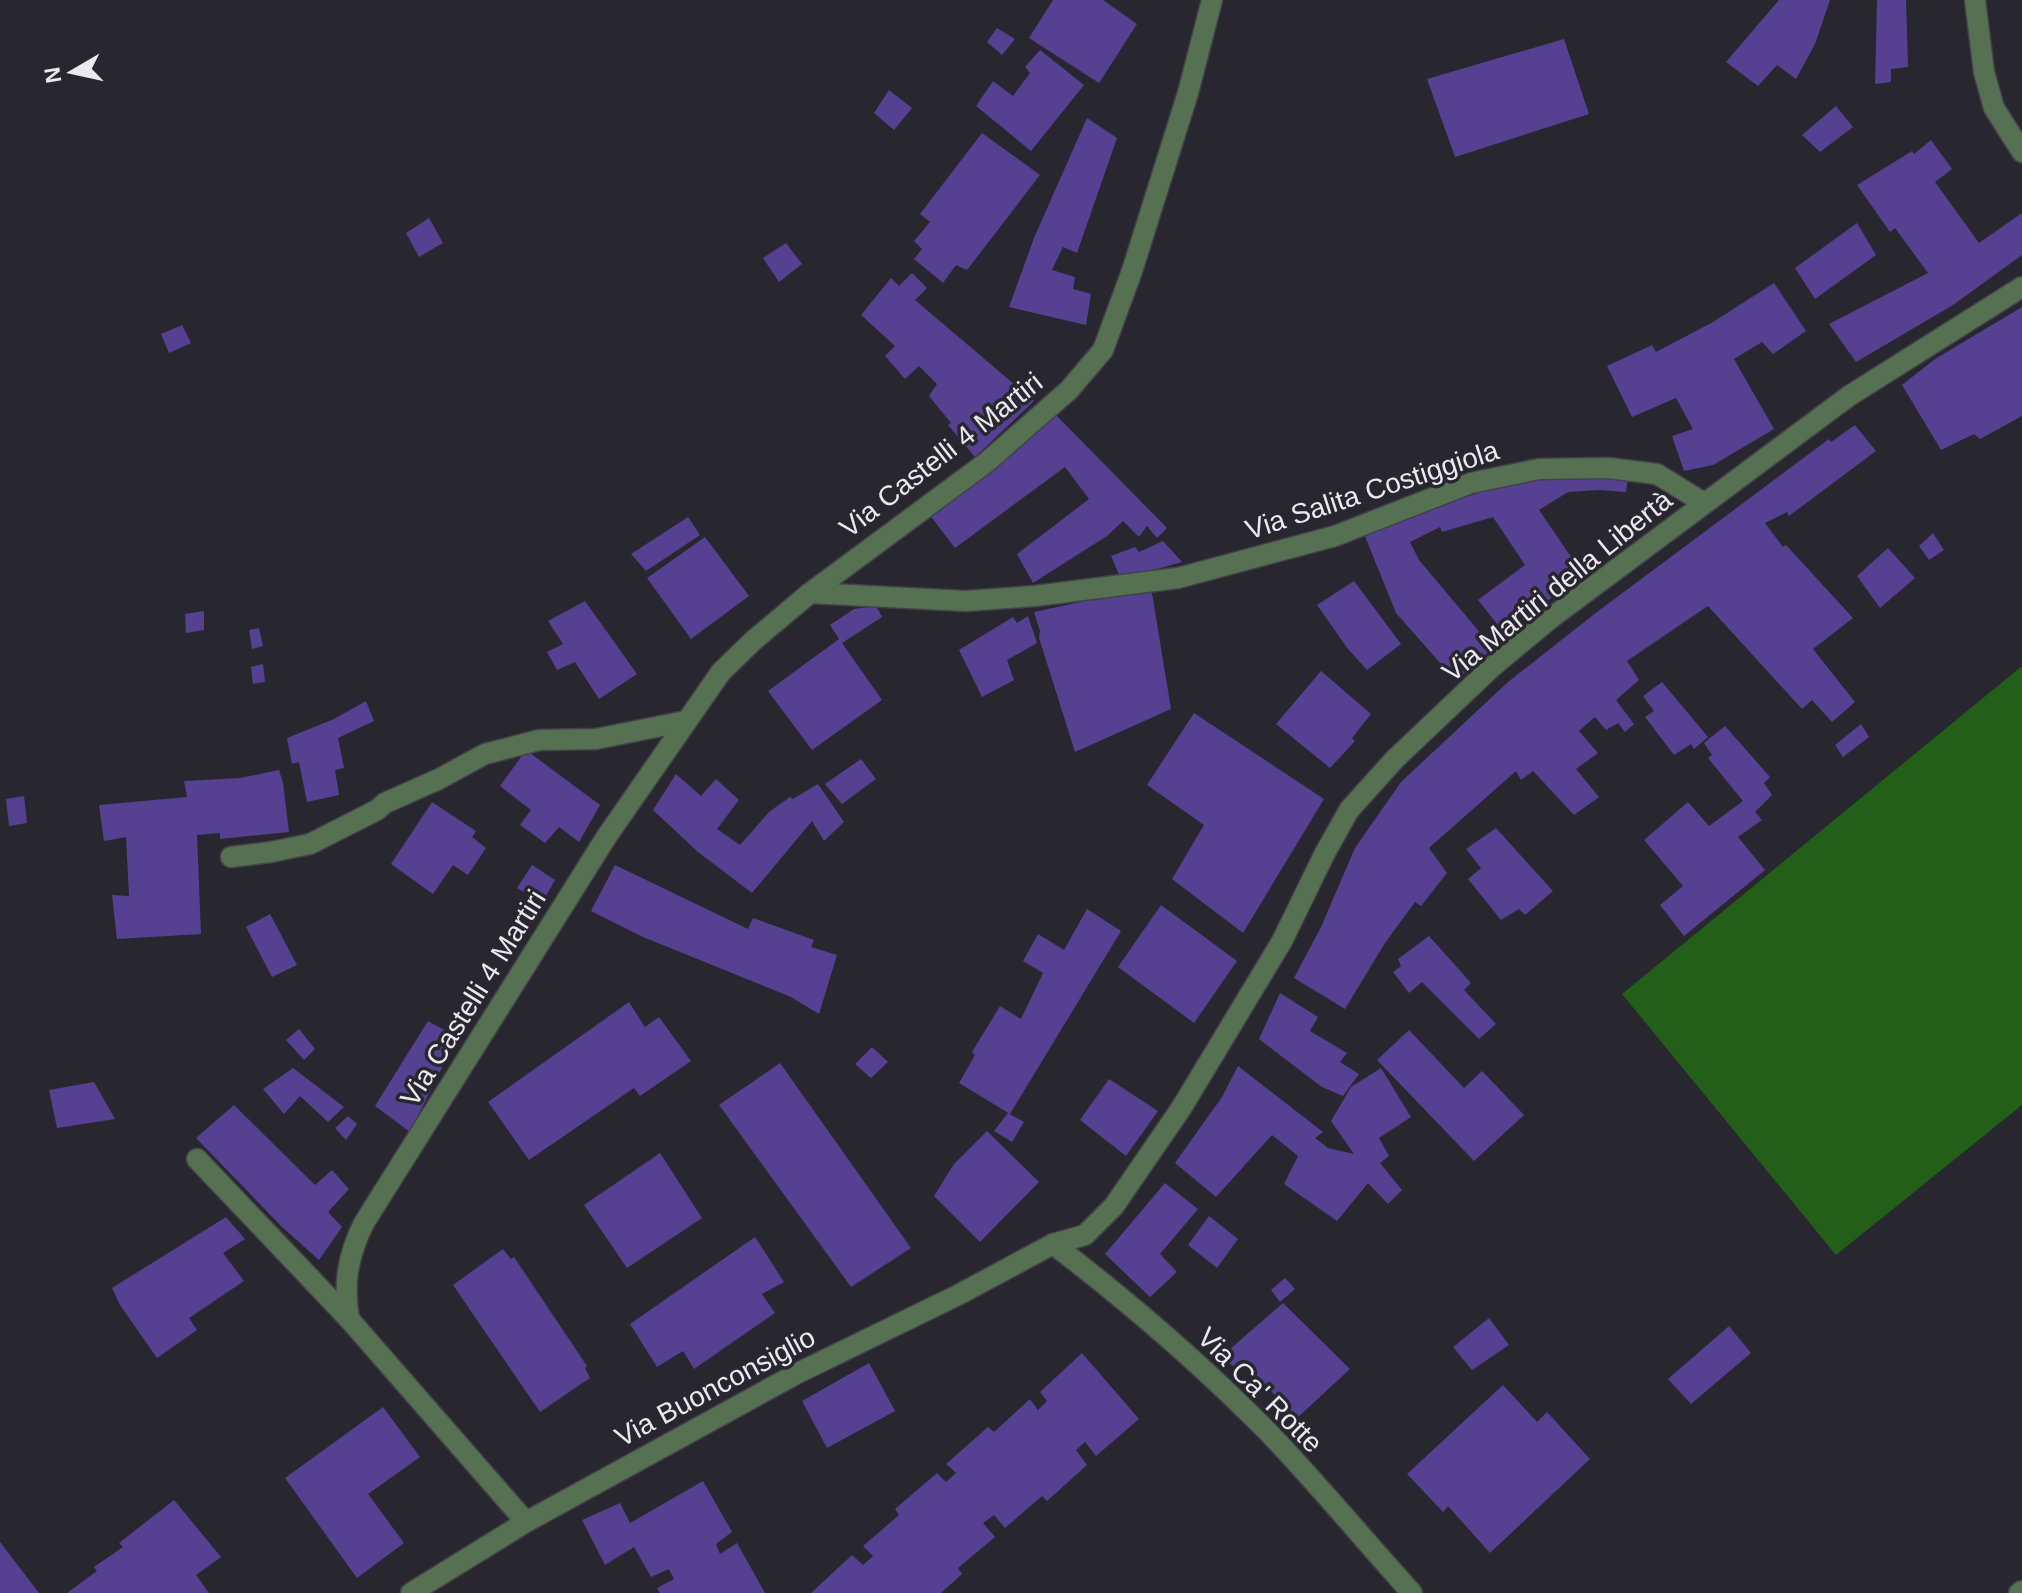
<svg xmlns="http://www.w3.org/2000/svg" width="2022" height="1593" font-family="Helvetica,sans-serif">
	<rect width="100%" height="100%" fill="#28272f"/>
	<polygon fill="#235f18" points="2022,666 2022,1105 1836,1255 1622,994"/>
	<g fill="#554092">
		<polygon points="1053,0 1103,0 1137,24 1099,83 1029,38"/>
		<polygon points="1779,0 1830,0 1815,44 1796,79 1777,65 1758,86 1726,62"/>
		<polygon points="1877,0 1906,0 1908,67 1891,69 1891,82 1875,84"/>
		<polygon points="997,28 1015,39 1002,55 987,42"/>
		<polygon points="1564,39 1589,114 1455,157 1427,79"/>
		<polygon points="1040,50 1084,85 1031,151 976,106 993,81 1013,96 1030,73 1025,67"/>
		<polygon points="889,90 912,108 894,130 874,113"/>
		<polygon points="1836,106 1853,127 1820,152 1802,135"/>
		<polygon points="1087,118 1117,138 1077,253 1063,247 1052,270 1075,277 1073,289 1091,294 1086,325 1009,307 1034,238"/>
		<polygon points="982,133 1040,175 967,270 956,265 943,283 914,259 922,249 914,241 930,222 920,214"/>
		<polygon points="1931,140 1952,169 1935,182 1979,243 2022,213 2022,255 1953,305 1856,362 1829,324 1928,273 1895,228 1890,232 1857,185 1912,151 1914,154"/>
		<polygon points="429,218 443,243 419,257 406,233"/>
		<polygon points="1857,223 1876,255 1815,299 1795,268"/>
		<polygon points="786,243 802,264 779,282 763,258"/>
		<polygon points="912,273 927,288 915,300 1034,401 975,457 948,425 951,423 929,396 937,384 919,366 905,379 885,356 895,346 861,315 891,278 899,286"/>
		<polygon points="1774,283 1806,331 1773,354 1762,342 1734,359 1774,429 1713,465 1684,471 1672,436 1693,429 1676,398 1632,417 1607,366 1652,345 1656,352 1713,322"/>
		<polygon points="2022,307 2022,416 1980,439 1974,434 1941,450 1902,385 1935,359"/>
		<polygon points="182,325 191,343 169,353 161,334"/>
		<polygon points="1054,413 1167,528 1157,538 1147,526 1139,537 1123,521 1107,536 1033,583 1017,554 1089,499 1065,467 955,548 929,514"/>
		<polygon points="1855,425 1876,451 1789,516 1787,512 1765,523 1783,547 1786,545 1853,618 1813,649 1855,702 1832,722 1812,700 1802,709 1708,606 1627,661 1639,680 1616,700 1634,724 1625,732 1618,723 1606,730 1595,717 1579,731 1598,753 1576,769 1599,797 1574,815 1533,771 1521,780 1516,771 1429,848 1447,873 1421,906 1415,902 1385,943 1345,1009 1294,978 1321,927 1355,848 1401,782 1508,682 1597,612 1829,439 1831,442"/>
		<polygon points="1545,472 1628,477 1626,492 1599,490 1568,492 1539,510 1582,573 1506,635 1478,600 1525,565 1493,517 1442,532 1440,527 1410,542 1419,560 1493,648 1456,681 1396,613 1364,534 1431,506 1476,494 1472,488"/>
		<polygon points="688,517 700,535 646,571 631,554"/>
		<polygon points="1933,533 1944,550 1929,560 1919,546"/>
		<polygon points="705,537 749,596 691,639 647,578"/>
		<polygon points="1163,541 1182,562 1121,579 1111,556 1135,547 1139,552"/>
		<polygon points="1888,548 1915,578 1880,608 1857,576"/>
		<polygon points="1354,581 1401,644 1367,670 1348,649 1317,605"/>
		<polygon points="1151,587 1171,709 1075,752 1039,638 1040,631 1034,612"/>
		<polygon points="585,601 637,674 599,699 575,662 557,670 547,652 563,644 548,621"/>
		<polygon points="876,606 882,617 842,643 882,700 812,750 768,691 839,639 830,625 854,609"/>
		<polygon points="204,611 204,630 186,633 185,614"/>
		<polygon points="1028,616 1037,643 1007,660 1014,680 982,697 959,650 1013,617 1017,623"/>
		<polygon points="259,628 263,646 252,649 249,630"/>
		<polygon points="263,664 265,682 253,684 251,667"/>
		<polygon points="1321,671 1371,714 1352,738 1355,741 1330,768 1276,724"/>
		<polygon points="1662,682 1708,737 1694,749 1691,744 1674,755 1645,717 1654,711 1643,696"/>
		<polygon points="366,701 374,721 338,738 344,768 335,770 339,795 307,802 299,762 292,764 287,738 334,719"/>
		<polygon points="1194,713 1324,799 1243,933 1172,879 1204,825 1147,785"/>
		<polygon points="1861,724 1869,737 1843,757 1835,745"/>
		<polygon points="1725,726 1770,777 1764,783 1772,795 1755,812 1762,820 1738,837 1765,870 1684,936 1660,905 1683,886 1644,840 1688,802 1709,826 1743,801 1708,758 1712,755 1704,743"/>
		<polygon points="526,750 600,805 579,842 559,827 545,843 520,825 531,810 500,786"/>
		<polygon points="861,759 876,779 842,804 825,784"/>
		<polygon points="279,770 283,783 289,832 220,839 220,833 197,835 201,934 117,939 112,895 129,896 126,837 104,841 99,805 187,797 184,781 240,778"/>
		<polygon points="676,774 701,796 716,779 739,800 717,829 740,845 769,812 790,797 793,799 818,784 844,822 824,841 812,821 752,893 698,852 653,810"/>
		<polygon points="24,796 27,823 9,826 6,799"/>
		<polygon points="432,802 476,831 472,837 486,848 468,875 453,865 433,894 391,864"/>
		<polygon points="1496,828 1553,891 1525,915 1519,909 1501,920 1468,879 1481,868 1466,849"/>
		<polygon points="532,865 555,880 542,903 517,888"/>
		<polygon points="615,865 748,929 753,918 814,940 811,947 837,955 819,1014 791,997 643,937 591,911"/>
		<polygon points="1161,905 1237,961 1194,1023 1118,967"/>
		<polygon points="1087,909 1121,931 1010,1114 959,1083 975,1055 972,1052 1000,1006 1021,1019 1043,973 1023,961 1038,934 1064,950"/>
		<polygon points="270,914 297,965 272,977 246,927"/>
		<polygon points="1429,936 1471,983 1464,990 1496,1024 1479,1039 1422,982 1409,993 1393,972 1401,966 1398,959"/>
		<polygon points="1280,993 1318,1017 1310,1031 1347,1053 1340,1062 1359,1074 1343,1096 1322,1087 1259,1039"/>
		<polygon points="629,1002 645,1027 659,1017 691,1061 640,1096 634,1088 529,1160 488,1102"/>
		<polygon points="428,1021 457,1037 410,1132 375,1106"/>
		<polygon points="299,1029 315,1049 304,1060 286,1040"/>
		<polygon points="1409,1030 1464,1088 1482,1071 1524,1115 1474,1161 1377,1060"/>
		<polygon points="872,1047 888,1062 871,1078 855,1064"/>
		<polygon points="780,1063 911,1248 851,1287 719,1105"/>
		<polygon points="1238,1066 1323,1132 1315,1138 1328,1148 1354,1154 1331,1121 1351,1087 1381,1068 1411,1117 1379,1138 1389,1156 1380,1163 1402,1190 1388,1204 1368,1183 1337,1221 1284,1184 1298,1156 1272,1135 1216,1197 1175,1163 1222,1097"/>
		<polygon points="293,1068 344,1107 328,1122 300,1096 284,1114 263,1089"/>
		<polygon points="1109,1079 1158,1111 1126,1156 1080,1120"/>
		<polygon points="94,1082 115,1119 57,1128 49,1090"/>
		<polygon points="234,1105 315,1185 332,1170 349,1189 328,1212 342,1227 319,1260 281,1226 196,1138"/>
		<polygon points="1008,1113 1024,1122 1012,1142 994,1131"/>
		<polygon points="348,1116 357,1124 346,1140 335,1128"/>
		<polygon points="987,1131 1039,1182 980,1242 934,1196 954,1164"/>
		<polygon points="660,1153 702,1218 627,1268 584,1205"/>
		<polygon points="1165,1183 1198,1209 1160,1254 1177,1272 1150,1297 1105,1254"/>
		<polygon points="1209,1216 1238,1239 1217,1268 1188,1245"/>
		<polygon points="226,1217 245,1239 223,1253 244,1281 189,1318 197,1330 157,1358 120,1305 112,1288"/>
		<polygon points="755,1237 784,1282 762,1294 775,1313 694,1369 683,1351 657,1367 630,1324"/>
		<polygon points="503,1249 511,1259 514,1257 587,1366 585,1368 590,1378 540,1412 453,1285"/>
		<polygon points="1285,1278 1295,1289 1280,1302 1271,1290"/>
		<polygon points="1283,1303 1350,1369 1296,1419 1245,1362 1237,1370 1222,1356"/>
		<polygon points="1489,1318 1509,1345 1472,1370 1453,1347"/>
		<polygon points="1729,1326 1751,1353 1691,1404 1668,1379"/>
		<polygon points="1082,1353 1139,1419 1096,1456 1085,1442 1076,1450 1087,1465 1047,1501 1042,1496 1005,1528 994,1515 983,1523 995,1537 958,1568 962,1574 941,1593 811,1593 852,1555 863,1565 873,1556 863,1546 899,1515 895,1509 937,1473 946,1482 956,1473 946,1464 988,1427 994,1432 1030,1399 1038,1410 1047,1401 1040,1392"/>
		<polygon points="869,1363 895,1411 827,1448 802,1401"/>
		<polygon points="1503,1385 1537,1422 1547,1412 1590,1459 1490,1553 1448,1506 1443,1512 1407,1474"/>
		<polygon points="383,1407 420,1457 368,1494 404,1543 357,1578 285,1478"/>
		<polygon points="703,1481 732,1532 716,1544 720,1554 737,1543 765,1593 660,1593 657,1588 674,1579 669,1569 651,1577 634,1547 605,1565 582,1520 620,1503 630,1523"/>
		<polygon points="174,1500 221,1557 196,1575 209,1593 67,1593 97,1571 94,1567 123,1547 119,1543"/>
		<polygon points="0,1542 39,1593 0,1593"/>
	</g>
	<g fill="none" stroke-linecap="round" stroke-linejoin="round">
		<defs>
			<g id="street">
				<polyline points="1975,0 1984,72 1994,108 2022,152"/>
				<polyline points="810,593 966,601 1035,596 1178,578 1335,536 1471,483 1539,469 1608,468 1657,474 1704,503"/>
				<polyline points="231,857 271,852 310,844 377,810 385,803 439,779 485,754 539,740 596,739 686,721"/>
				<polyline points="197,1159 349,1319"/>
				<path d="M 1053,1244 C 1129,1302 1202,1365 1269,1433 C 1318,1484 1364,1540 1412,1593"/>
				<path d="M 526,1522 L 349,1319 C 343,1283 348,1255 364,1223 L 607,836 L 721,672 L 754,640 L 810,593 L 987,462 L 1069,390 L 1103,350 L 1132,271 L 1188,93 L 1212,0"/>
				<polyline points="411,1593 526,1522 798,1373 958,1295 1053,1244 1085,1235 1114,1206 1182,1107 1282,941 1325,853 1349,810 1395,759 1492,667 1551,618 1849,396 2022,287"/>
				<polyline points="2019,1593 2022,1591"/>
			</g>
		</defs>
		<use href="#street" stroke="#43424a" stroke-width="23"/>
		<use href="#street" stroke="#567152" stroke-width="20"/>
	</g>
	<g text-anchor="middle" dominant-baseline="central" stroke-width="7" stroke-linejoin="round" paint-order="stroke">
		<g font-size="28" fill="#eae9ef" stroke="#28272f">
			<text transform="translate(941 455) rotate(-38)">Via Castelli 4 Martiri</text>
			<text transform="translate(1372 490) rotate(-18)">Via Salita Costiggiola</text>
			<text transform="translate(1557 586) rotate(-39)">Via Martiri della Libertà</text>
			<text transform="translate(473 998) rotate(-58)">Via Castelli 4 Martiri</text>
			<text transform="translate(715 1387) rotate(-28)">Via Buonconsiglio</text>
			<text transform="translate(1260 1390) rotate(45)">Via Ca' Rotte</text>
		</g>
	</g>
	<g transform="translate(72 72) rotate(261)" stroke="#28272f" stroke-width="6" paint-order="stroke">
	<path d="M0-6L14 30L0 20L-14 30Z" fill="#eae9ef"/>
	<text y="-12" font-size="22" font-weight="bold" text-anchor="middle" fill="#eae9ef">N</text>
	</g>
</svg>
